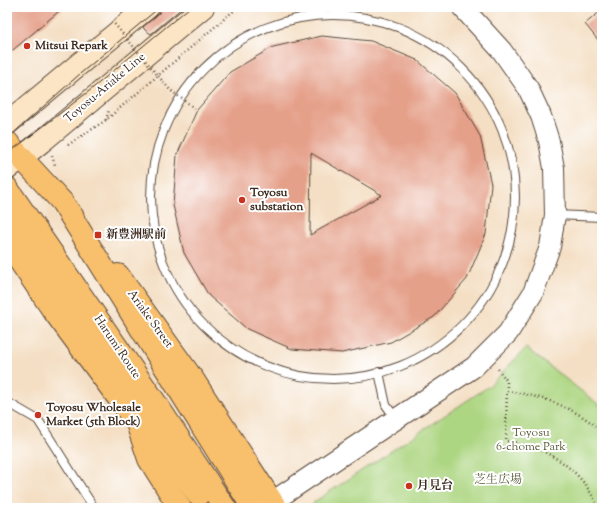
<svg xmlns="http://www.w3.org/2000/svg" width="609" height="515" font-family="'Sorts Mill Goudy','Noto Serif JP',serif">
	<rect width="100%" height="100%" fill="#fff"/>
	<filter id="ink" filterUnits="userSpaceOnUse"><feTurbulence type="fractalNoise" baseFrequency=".025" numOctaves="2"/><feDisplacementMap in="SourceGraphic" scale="8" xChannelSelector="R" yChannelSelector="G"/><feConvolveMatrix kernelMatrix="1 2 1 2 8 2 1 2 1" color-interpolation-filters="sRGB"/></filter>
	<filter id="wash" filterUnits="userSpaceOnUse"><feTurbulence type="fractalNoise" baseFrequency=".012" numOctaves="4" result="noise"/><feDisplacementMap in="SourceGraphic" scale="16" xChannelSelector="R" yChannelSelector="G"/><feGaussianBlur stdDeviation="0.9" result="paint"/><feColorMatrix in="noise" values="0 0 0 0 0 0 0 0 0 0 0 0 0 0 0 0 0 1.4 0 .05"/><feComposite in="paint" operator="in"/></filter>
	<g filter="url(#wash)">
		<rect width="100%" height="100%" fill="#f4dfc4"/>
		<polygon fill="#add682" stroke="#748050" points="526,348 602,407 602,508 312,508 314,502 489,386"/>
		<g id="blocks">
			<g fill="#e5a08a" fill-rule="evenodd">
				<polygon points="7,7 64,7 7,55"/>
				<polygon points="160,7 183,7 151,34 145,30 143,27 156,16 160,12"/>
				<polygon points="602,10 602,45 585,24"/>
				<path d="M 322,36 L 371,41 L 417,60 L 455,93 L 480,136 L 491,184 L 486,234 L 467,279 L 434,317 L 391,342 L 342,353 L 292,349 L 247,329 L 209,296 L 184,253 L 173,205 L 177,155 L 197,110 L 230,72 L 273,47 ZM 311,153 L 382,195 L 310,235 Z"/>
			</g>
		</g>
	</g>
	<g filter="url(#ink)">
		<use href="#blocks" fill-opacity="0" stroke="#574537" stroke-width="1"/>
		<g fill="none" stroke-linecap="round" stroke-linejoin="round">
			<defs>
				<g id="service">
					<circle cx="333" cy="197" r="182"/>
					<polyline points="555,215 602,217"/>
					<polyline points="379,372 386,405 396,419"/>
					<polyline points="7,402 38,420 94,508"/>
				</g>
				<polyline id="tertiary" points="272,502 474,367 508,333 533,293 550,247 555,215 554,168 549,141 541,116 528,88 502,51 462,7"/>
				<g id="secondary">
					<polyline points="7,124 148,7"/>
					<polyline points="7,169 41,142 203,7"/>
				</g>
				<g id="primary">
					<polyline points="7,142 62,202 73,217"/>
					<polyline points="7,242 53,310 143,431"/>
					<polyline points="118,275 194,381 276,508"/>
				</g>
				<g id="motorway">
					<polyline points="7,188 157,405 225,508"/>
					<polyline points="62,202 253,508"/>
					<polyline points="7,214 198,495"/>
					<polyline points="137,423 149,459 180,508"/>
				</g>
			</defs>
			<use href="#service" stroke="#574537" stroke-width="10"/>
			<use href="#tertiary" stroke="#574537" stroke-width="22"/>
			<use href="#secondary" stroke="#574537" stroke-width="24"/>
			<use href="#primary" stroke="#574537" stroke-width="24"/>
			<use href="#motorway" stroke="#574537" stroke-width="24"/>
			<g stroke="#574537" stroke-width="2.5" stroke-dasharray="1 3" stroke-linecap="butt">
				<polyline points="106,120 109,110"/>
				<polyline points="68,145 106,120 238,7"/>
				<polyline points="52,156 55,165"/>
				<path d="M 498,369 L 507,381 L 506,441 C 546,446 583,469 598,508"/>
				<path d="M 507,391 C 545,397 572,406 602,431"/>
			</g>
			<use href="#service" stroke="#fff" stroke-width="8"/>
			<use href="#tertiary" stroke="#fff" stroke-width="20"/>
			<use href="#secondary" stroke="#fce5c4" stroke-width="22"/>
			<use href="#primary" stroke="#f8bf6c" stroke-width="22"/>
			<use href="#motorway" stroke="#f8bf6c" stroke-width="22"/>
			<g stroke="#3b2a1e" stroke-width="1">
				<polyline points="7,139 81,73 160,7"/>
				<polyline points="7,154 88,92 190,7"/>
			</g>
			<polyline stroke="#574537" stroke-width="2.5" stroke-dasharray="1 3" stroke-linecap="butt" points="112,21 170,90 197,110"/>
		</g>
	</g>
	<g fill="#c8321e" stroke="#fff" stroke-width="1.5">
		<circle cx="27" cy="46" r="4"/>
		<circle cx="242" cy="200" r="4"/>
		<rect x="94" y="231" width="8" height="8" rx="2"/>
		<circle cx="38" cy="415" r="4"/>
		<circle cx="409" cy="486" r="4"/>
	</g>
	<g text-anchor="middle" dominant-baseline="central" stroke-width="4" stroke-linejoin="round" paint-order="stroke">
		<g font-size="12" font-weight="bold" fill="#3b2a1e" stroke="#fff" text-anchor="start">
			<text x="35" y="46">Mitsui Repark</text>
			<text x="250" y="193">Toyosu<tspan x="250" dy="14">substation</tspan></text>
			<text x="106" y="235">新豊洲駅前</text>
			<text x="46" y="408">Toyosu Wholesale<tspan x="46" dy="14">Market (5th Block)</tspan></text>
			<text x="417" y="486">月見台</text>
		</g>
		<g font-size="12" fill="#3b2a1e" stroke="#fff">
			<text transform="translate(105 88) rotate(-40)">Toyosu-Ariake Line</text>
			<text transform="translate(150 319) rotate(54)">Ariake Street</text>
			<text transform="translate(117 347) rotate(56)">Harumi Route</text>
		</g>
		<g font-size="12" fill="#5d5e3c" stroke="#fff">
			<text x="531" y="433">Toyosu<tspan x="531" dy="14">6-chome Park</tspan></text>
			<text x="498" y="480">芝生広場</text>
		</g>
	</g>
	<rect width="609" height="515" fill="none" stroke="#fff" stroke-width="24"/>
</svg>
